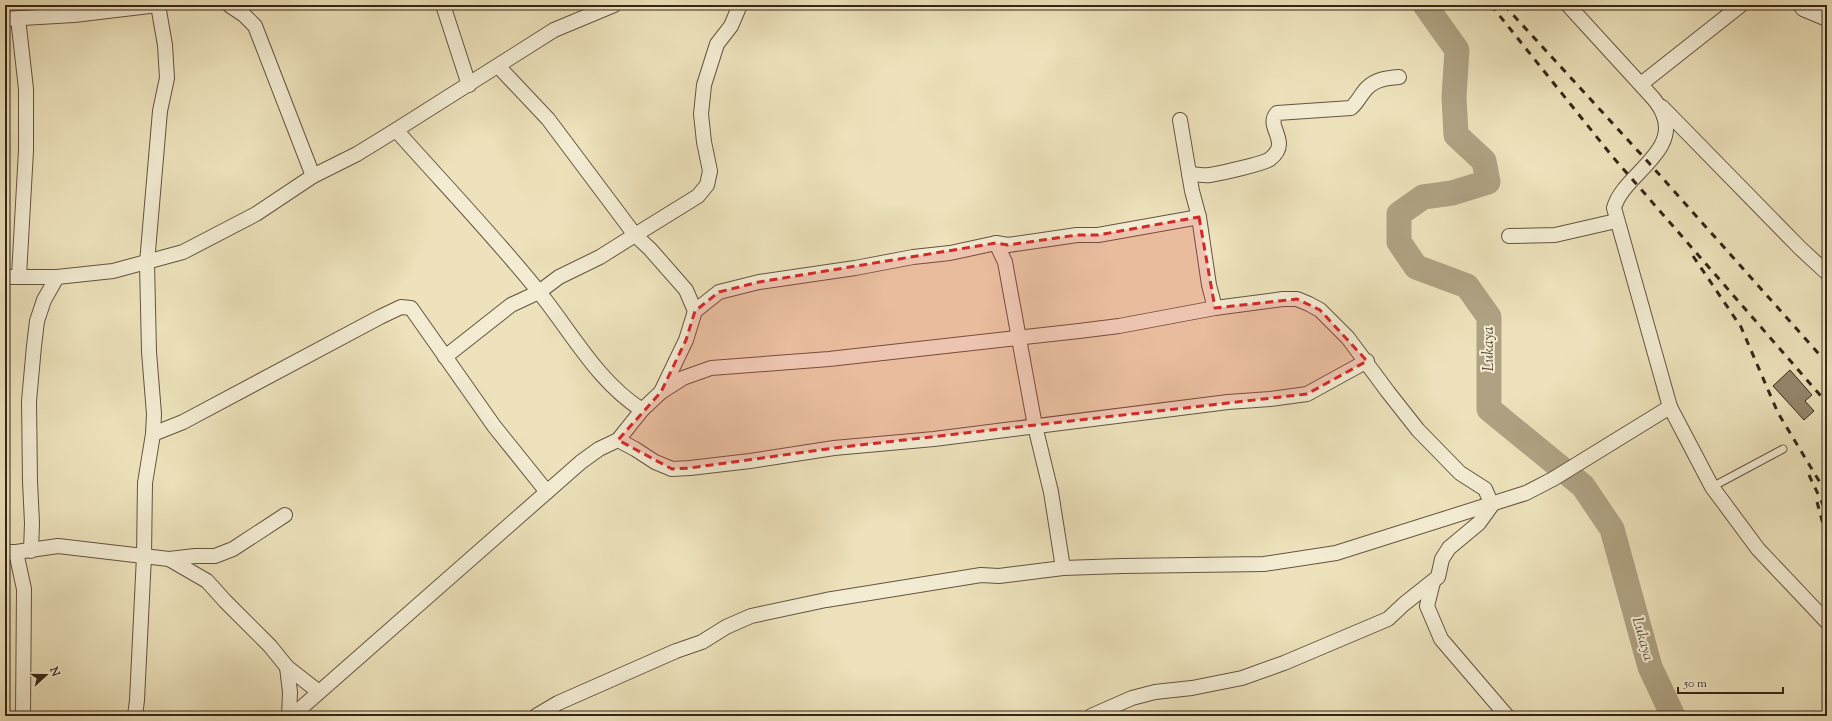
<svg xmlns="http://www.w3.org/2000/svg" width="1832" height="721" font-family="'Sorts Mill Goudy',serif">
	<rect width="100%" height="100%" fill="#ede2bb"/>
	<filter id="stains"><feTurbulence type="fractalNoise" baseFrequency=".005" numOctaves="4"/><feColorMatrix values="0 0 0 0 .2 0 0 0 0 .09 0 0 0 0 .02 0 0 0 .5 -.17"/></filter>
	<radialGradient id="worn" r=".72"><stop offset=".6" stop-color="#630" stop-opacity="0"/><stop offset="1" stop-color="#630" stop-opacity=".3"/></radialGradient>
	<g fill="none" stroke-linecap="round" stroke-linejoin="round">
		<polyline stroke="#afa283" stroke-width="25" points="1425,5 1457,50 1454,97 1456,135 1484,161 1488,182 1452,193 1423,197 1399,214 1399,242 1416,267 1467,286 1489,317 1489,409 1583,486 1612,529 1650,667 1673,716"/>
	</g>
	<polygon fill="#95876c" stroke="#362517" points="1790,370 1812,395 1805,401 1814,411 1804,420 1773,386"/>
	<g fill="none" stroke-linecap="round" stroke-linejoin="round">
		<defs>
			<polyline id="lane" points="1712,487 1783,449"/>
			<g id="street">
				<polyline points="229,5 244,15 255,26 313,176"/>
				<polyline points="443,5 469,85"/>
				<path d="M 1568,5 L 1653,98 C 1657,103 1661,108 1663,114 C 1680,152 1622,176 1614,208 L 1670,407 L 1712,487 L 1758,549 L 1827,622"/>
				<polyline points="1800,5 1803,9 1827,19"/>
				<polyline points="18,18 26,89 26,150 19,276"/>
				<polyline points="5,19 74,15 158,5"/>
				<polyline points="498,66 548,119 635,235 650,249 686,290 695,311 686,340 661,392"/>
				<polyline points="1641,84 1741,5"/>
				<polyline points="1662,107 1800,248 1827,273"/>
				<polyline points="1180,120 1192,191 1199,217 1209,285 1215,308"/>
				<path d="M 396,130 C 444,184 494,236 539,292 C 572,333 597,381 642,410"/>
				<path d="M 1189,174 C 1196,174 1204,176 1210,175 C 1221,173 1263,164 1270,159 C 1275,155 1279,150 1279,144 C 1279,132 1268,123 1277,113 L 1351,108 C 1358,102 1361,94 1367,88 C 1376,79 1387,78 1399,77"/>
				<polyline points="1509,236 1555,235 1616,221"/>
				<polyline points="996,243 1005,262 1035,426 1051,492 1063,568"/>
				<polyline points="5,277 57,277 113,271 183,252 256,214 313,176 357,154 396,130 554,30 614,5"/>
				<polyline points="695,311 719,292 759,282 855,268 913,257 950,253 996,243 1008,245 1077,235 1098,235 1199,217"/>
				<polyline points="445,357 511,305 539,292 559,277 600,257 635,235 698,196 707,185 710,171 704,142 701,114 704,85 717,44 731,26 740,5"/>
				<polyline points="153,434 183,422 380,317 401,307 411,308 494,426 547,492"/>
				<polyline points="618,440 635,449 655,462 672,469 690,468 750,461 834,448 934,439 1228,402 1270,399 1307,394 1367,361"/>
				<polyline points="31,551 32,523 30,481 29,401 34,346 37,321 44,300 57,277"/>
				<polyline points="5,552 16,552 58,546 169,559 207,581 225,601 270,646 287,667 319,692"/>
				<polyline points="16,552 24,589 23,716"/>
				<polyline points="169,559 195,556 215,556 233,549 285,515"/>
				<polyline points="1433,582 1427,606 1441,639 1507,716"/>
				<polyline points="287,667 290,692 289,716"/>
				<polyline points="135,716 137,700 144,556 145,483 153,434 154,414 149,352 147,263 160,111 167,78 165,45 158,5"/>
				<polyline points="292,716 581,462 599,449 618,440 642,410 661,392 683,378 711,368 829,359 1079,331 1119,326 1215,308 1283,299 1297,299 1309,304 1320,310 1348,338 1388,392 1418,430 1460,473 1485,489 1492,505 1479,523 1449,548 1442,559 1438,577 1404,604 1388,619 1284,663 1242,678 1192,688 1155,692 1132,698 1091,716"/>
				<polyline points="536,716 558,703 676,651 702,642 726,627 751,616 826,600 981,575 999,576 1063,568 1122,566 1264,564 1336,553 1526,493 1553,479 1670,407"/>
			</g>
		</defs>
		<use href="#lane" stroke="#645440" stroke-width="9"/>
		<use href="#street" stroke="#645440" stroke-width="16"/>
		<use href="#lane" stroke="#f3ecd3" stroke-width="7"/>
		<use href="#street" stroke="#f3ecd3" stroke-width="14"/>
		<g stroke="#362517" stroke-width="3" stroke-dasharray="7 7" stroke-linecap="butt">
			<polyline points="1491,5 1612,156 1827,403"/>
			<polyline points="1504,5 1649,163 1827,363"/>
			<polyline points="1693,256 1741,327 1778,413 1827,494"/>
			<polyline points="1809,475 1827,513"/>
			<polyline points="1817,502 1827,538"/>
		</g>
	</g>
	<path fill="#d62828" fill-opacity="0.2" stroke="#d62828" stroke-width="3" stroke-dasharray="8 5" stroke-linejoin="round" d="M 1199,217 L 1215,308 L 1297,299 L 1320,310 L 1367,361 L 1307,394 L 834,448 L 690,468 L 672,469 L 618,440 L 661,392 L 686,340 L 695,311 L 719,292 L 759,282 L 996,243 L 1008,245 L 1077,235 L 1098,235 Z"/>
	<g text-anchor="middle" dominant-baseline="central" stroke-width="4" stroke-linejoin="round" paint-order="stroke">
		<g font-size="15" font-style="italic" fill="#5a4a37" stroke="#f3ecd3">
			<text transform="translate(1489 349) rotate(-90)">Lukaya</text>
			<text transform="translate(1642 639) rotate(74)">Lukaya</text>
		</g>
	</g>
	<rect width="1832" height="721" fill="none" stroke="#ede2bb" stroke-width="20"/>
	<rect x="6" y="6" width="1820" height="709" fill="none" stroke="#362517" stroke-width="2"/>
	<rect x="10" y="10" width="1812" height="701" fill="none" stroke="#362517"/>
	<g transform="translate(46 675) rotate(69)" stroke="#f3ecd3" stroke-width="3" paint-order="stroke">
	<path d="M0-3L7 15L0 10L-7 15Z" fill="#362517"/>
	<text y="-6" font-size="11" font-weight="bold" text-anchor="middle" fill="#362517">N</text>
	</g>
	<path d="M1678 687v6h105v-6" fill="none" stroke="#362517" stroke-width="2"/>
	<text x="1684" y="687" font-size="12" fill="#362517" stroke="#f3ecd3" stroke-width="3" paint-order="stroke">50 m</text>
	<rect width="100%" height="100%" filter="url(#stains)"/>
	<rect width="100%" height="100%" fill="url(#worn)"/>
</svg>
